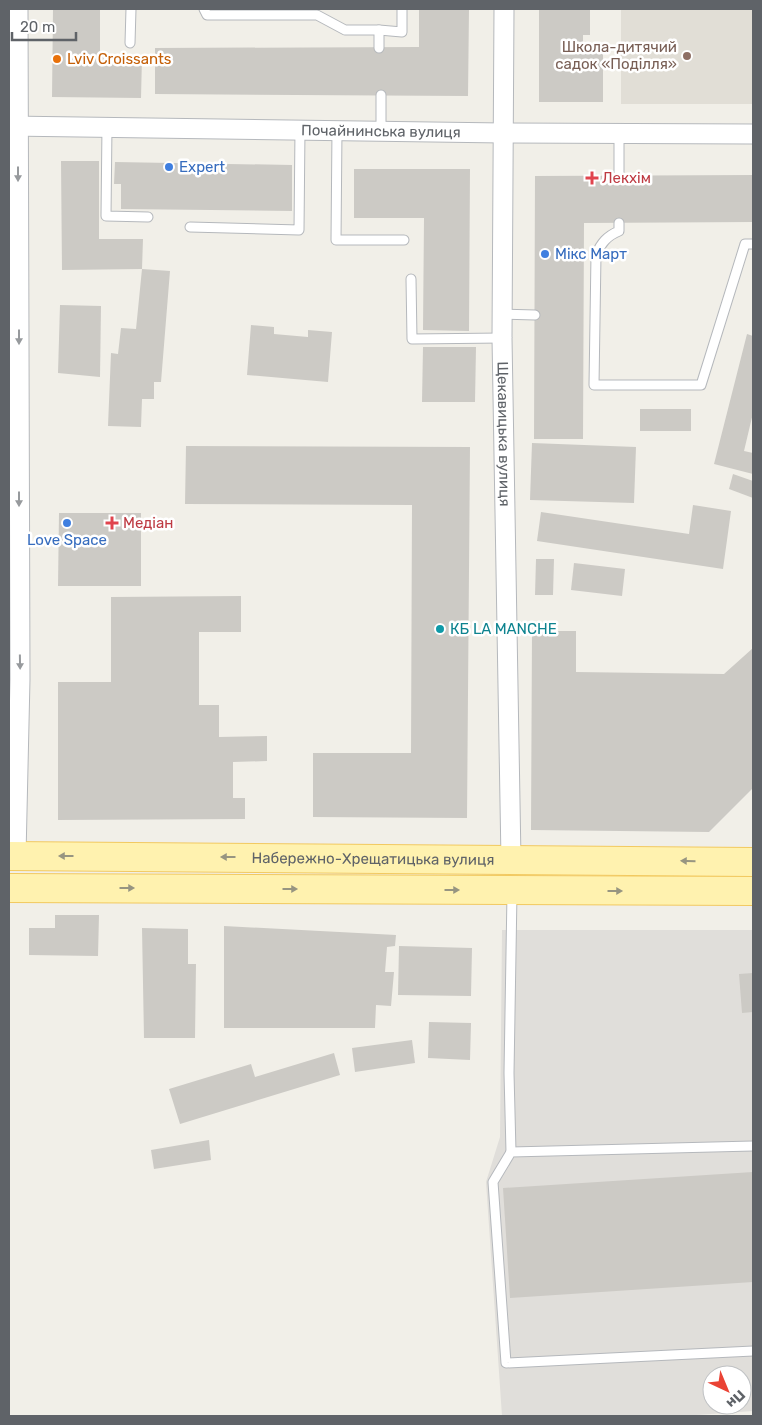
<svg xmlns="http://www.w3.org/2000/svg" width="762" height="1425" font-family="Rubik,sans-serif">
	<rect width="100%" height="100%" fill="#f1efe8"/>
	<path fill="#e0deda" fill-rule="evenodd" d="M 502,930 L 753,930 L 753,1411 L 683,1416 L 502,1416 L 486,1182 L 500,1137 ZM 712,1375 L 742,1375 L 742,1405 L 712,1405 Z"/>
	<rect fill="#e1ded6" x="621" y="9" width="132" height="95"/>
	<g fill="#cccac5">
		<polygon points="53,9 100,9 100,56 142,57 141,98 52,97"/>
		<polygon points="419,9 469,9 468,96 155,94 155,48 419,47"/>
		<polygon points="539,9 590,9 590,35 583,35 583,52 603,52 603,102 539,102"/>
		<polygon points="61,161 99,161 99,239 143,239 142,269 62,270"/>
		<polygon points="115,162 292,165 292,211 121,209 121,184 114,184"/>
		<polygon points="354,169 470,169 469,331 423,330 424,218 354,218"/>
		<polygon points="753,175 753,222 584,223 583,439 534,439 535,176"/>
		<polygon points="142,269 170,271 161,382 154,382 154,399 142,399 141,427 108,426 111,353 118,354 121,328 136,329"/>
		<polygon points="60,305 101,306 100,377 58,373"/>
		<polygon points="251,325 274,327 274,334 308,337 308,330 332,332 328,382 247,375"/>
		<polygon points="747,334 753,336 753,413 744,451 753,453 753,474 714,464"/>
		<polygon points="423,347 476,347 475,402 422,402"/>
		<rect x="640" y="409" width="51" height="22"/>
		<polygon points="532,443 636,447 634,503 530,500"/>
		<polygon points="186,446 470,447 467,818 313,817 313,753 411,753 412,505 185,504"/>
		<polygon points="733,474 753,481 753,498 729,489"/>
		<polygon points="693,505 731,511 723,569 537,541 541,512 689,534"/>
		<polygon points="59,513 141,513 141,586 58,586"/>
		<polygon points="536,559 554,559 553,595 535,595"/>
		<polygon points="574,563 625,569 622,596 571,590"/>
		<polygon points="241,596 241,632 199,632 199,705 219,705 219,737 267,736 267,761 233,762 233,798 245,798 245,819 58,820 58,682 111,682 111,597"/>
		<polygon points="532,631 576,631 576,672 724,674 753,648 753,788 709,832 531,830"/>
		<polygon points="55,915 99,915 98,956 29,955 29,928 55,928"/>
		<polygon points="224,926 396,935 395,946 387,947 385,972 394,972 391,1006 376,1005 375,1028 224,1028"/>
		<polygon points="142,928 188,929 188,964 196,964 195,1038 144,1038"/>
		<polygon points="399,946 472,948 471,996 398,995"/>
		<polygon points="753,973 753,1012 742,1013 739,974"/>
		<polygon points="429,1022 471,1023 470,1060 428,1058"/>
		<polygon points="412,1040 415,1063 355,1072 352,1048"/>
		<polygon points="334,1053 340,1075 180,1124 169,1089 251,1064 255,1077"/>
		<polygon points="209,1140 211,1160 154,1169 151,1150"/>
		<polygon points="753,1172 753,1282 510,1298 503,1188"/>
	</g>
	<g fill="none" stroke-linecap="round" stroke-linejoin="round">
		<defs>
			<g id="lane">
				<polyline points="204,9 207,15 317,15 345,30 379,30 379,48"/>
				<polyline points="379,30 402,32 402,9"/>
				<polyline points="130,43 131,9"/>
				<polyline points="381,95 381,131"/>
				<polyline points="107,126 106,216 148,217"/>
				<polyline points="337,130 336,240 404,240"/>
				<polyline points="619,134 619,176"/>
				<path d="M 619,223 L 619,231 C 607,236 601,243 596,255 L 594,385 L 701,385 L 745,244 L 753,244"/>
				<polyline points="190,227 299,230 300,130"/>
				<polyline points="411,279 412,339 502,338"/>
				<polyline points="502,314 535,315"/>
				<polyline points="753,1146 511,1152 493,1182 506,1363 753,1351"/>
				<polyline points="511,1152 509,1073 512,893"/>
			</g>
			<g id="street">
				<path id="s1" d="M 504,9 L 502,338 L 511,860"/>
				<path id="s2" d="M 9,126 L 503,133 L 753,134"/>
				<polyline points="16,856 20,679 18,9"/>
			</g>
			<g id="primary">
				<path id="s3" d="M 9,856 L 753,862"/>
				<polyline points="9,888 753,891"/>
			</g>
		</defs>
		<use href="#lane" stroke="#b5b8bc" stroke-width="11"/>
		<use href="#street" stroke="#b5b8bc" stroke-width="21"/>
		<use href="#primary" stroke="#f2c960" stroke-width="30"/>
		<use href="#lane" stroke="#fff" stroke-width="9"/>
		<use href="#street" stroke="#fff" stroke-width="19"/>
		<use href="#primary" stroke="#fff2af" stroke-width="28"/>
	</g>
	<defs><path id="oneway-solid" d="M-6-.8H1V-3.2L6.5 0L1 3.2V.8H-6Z" transform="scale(1.25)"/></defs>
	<g fill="#979a9d">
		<use href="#oneway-solid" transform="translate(18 174) rotate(90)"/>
		<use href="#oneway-solid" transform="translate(19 337) rotate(90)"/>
		<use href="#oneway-solid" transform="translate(19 499) rotate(90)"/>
		<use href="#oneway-solid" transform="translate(20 662) rotate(89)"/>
	</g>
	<g fill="#979581">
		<use href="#oneway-solid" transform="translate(66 856) rotate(-180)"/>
		<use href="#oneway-solid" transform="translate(228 857) rotate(-180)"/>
		<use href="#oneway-solid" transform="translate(688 861) rotate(-179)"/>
		<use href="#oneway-solid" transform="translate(127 888)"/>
		<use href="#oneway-solid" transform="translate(290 889)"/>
		<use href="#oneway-solid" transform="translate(452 890)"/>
		<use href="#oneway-solid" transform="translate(615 891)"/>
	</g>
	<circle fill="#8d6e63" stroke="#fff" stroke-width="2" cx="687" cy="56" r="5"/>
	<circle fill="#e8710a" stroke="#fff" stroke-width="2" cx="57" cy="59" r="5"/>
	<g fill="#3f7fe0" stroke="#fff" stroke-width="2">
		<circle cx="169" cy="167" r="5"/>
		<circle cx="545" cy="254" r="5"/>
		<circle cx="67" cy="523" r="5"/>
	</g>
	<g fill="#e0444e" stroke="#fff" stroke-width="2">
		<path d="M589.5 170.5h5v5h5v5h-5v5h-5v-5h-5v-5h5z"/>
		<path d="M109.5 515.5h5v5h5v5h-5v5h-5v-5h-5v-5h5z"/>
	</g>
	<circle fill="#0f9aa8" stroke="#fff" stroke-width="2" cx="440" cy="629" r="5"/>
	<g text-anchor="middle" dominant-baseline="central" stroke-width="5" stroke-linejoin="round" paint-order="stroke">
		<g font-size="15" fill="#785e54" stroke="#fff" text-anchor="end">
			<text x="677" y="47">Школа-дитячий<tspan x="677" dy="17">садок «Поділля»</tspan></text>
		</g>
		<g font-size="15" fill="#c56008" stroke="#fff" text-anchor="start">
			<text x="67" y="59">Lviv Croissants</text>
		</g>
		<g font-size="15" fill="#5f6368" stroke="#fff">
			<text stroke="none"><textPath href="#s2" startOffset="372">Почайнинська вулиця</textPath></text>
			<text stroke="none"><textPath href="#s1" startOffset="425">Щекавицька вулиця</textPath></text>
			<text stroke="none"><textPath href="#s3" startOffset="364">Набережно-Хрещатицька вулиця</textPath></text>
		</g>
		<g font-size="15" fill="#366cbe" stroke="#fff" text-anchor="start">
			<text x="179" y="167">Expert</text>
			<text x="555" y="254">Мікс Март</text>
			<text x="67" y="540" text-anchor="middle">Love Space</text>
		</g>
		<g font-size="15" fill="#be3a42" stroke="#fff" text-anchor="start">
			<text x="602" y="178">Лекхім</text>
			<text x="123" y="523">Медіан</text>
		</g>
		<g font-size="15" fill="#0d838f" stroke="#fff" text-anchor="start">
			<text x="450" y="629">КБ LA MANCHE</text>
		</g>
	</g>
	<rect width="762" height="1425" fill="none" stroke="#5f6368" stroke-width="20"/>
	<g transform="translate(727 1390) rotate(136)"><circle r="24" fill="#ffffff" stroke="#bfc1c3"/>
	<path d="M0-4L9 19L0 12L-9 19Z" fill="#ea4335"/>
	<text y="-8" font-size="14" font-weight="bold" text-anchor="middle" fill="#5f6368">Пн</text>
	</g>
	<path d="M12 32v8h64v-8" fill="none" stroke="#5f6368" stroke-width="2.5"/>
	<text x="20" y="32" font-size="15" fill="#5f6368" stroke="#ffffff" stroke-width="4" paint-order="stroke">20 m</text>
</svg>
